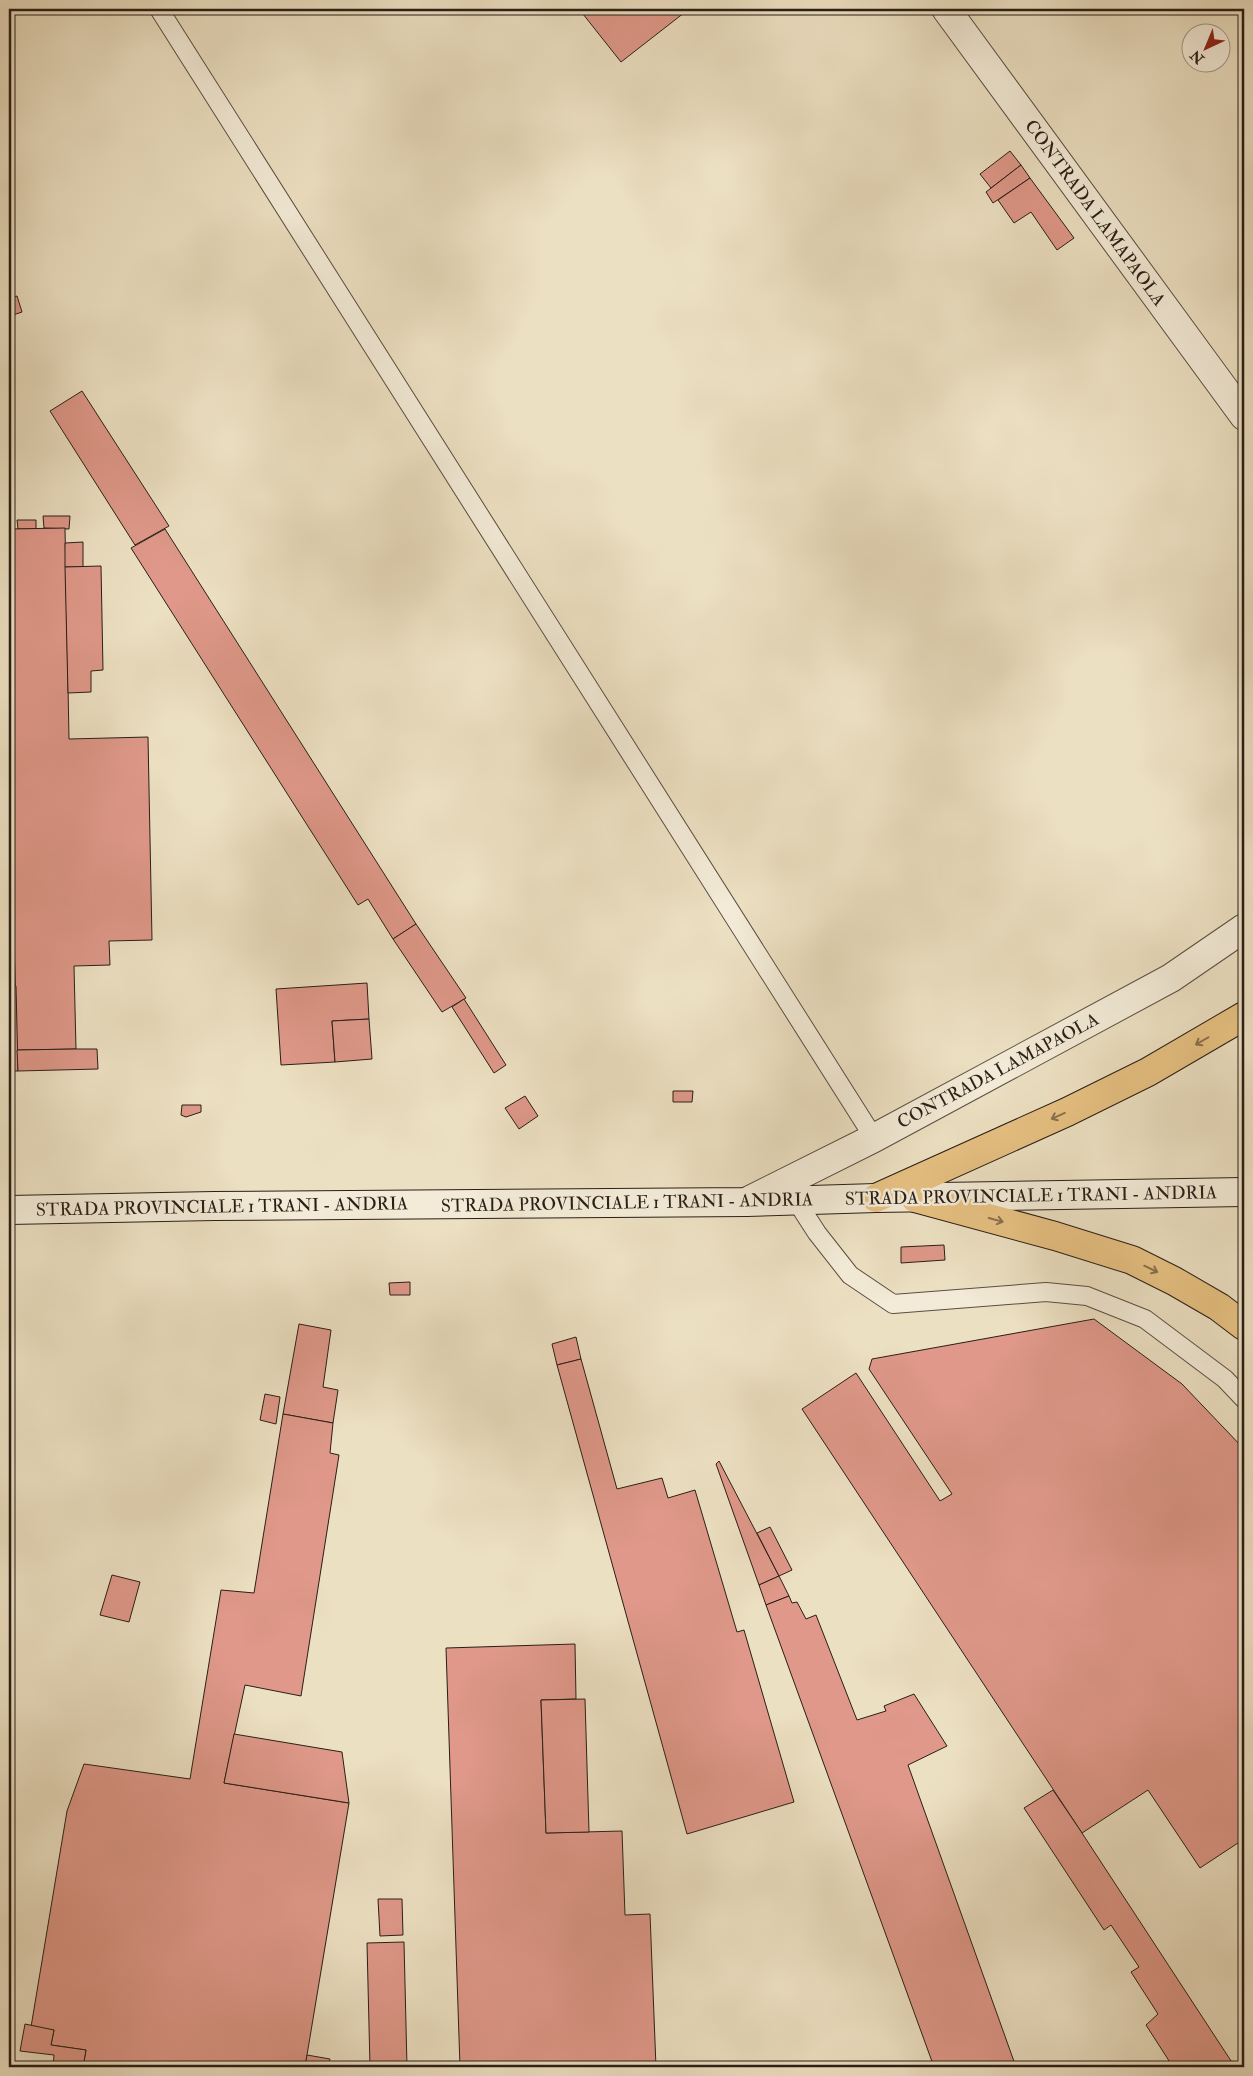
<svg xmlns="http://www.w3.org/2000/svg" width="1253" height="2076" font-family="'IM FELL Double Pica',serif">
	<rect width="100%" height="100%" fill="#ece0c2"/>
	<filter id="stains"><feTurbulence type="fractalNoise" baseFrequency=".004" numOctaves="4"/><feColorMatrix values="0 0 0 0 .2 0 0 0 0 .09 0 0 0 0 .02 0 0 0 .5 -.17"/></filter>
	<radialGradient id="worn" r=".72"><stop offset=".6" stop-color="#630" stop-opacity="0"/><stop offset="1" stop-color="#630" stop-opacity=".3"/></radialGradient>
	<g fill="#df9889" stroke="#291e17">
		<polygon points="579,9 689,9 621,62"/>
		<polygon points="1010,151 1021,165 991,188 980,174"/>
		<polygon points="1021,165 1030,178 993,203 986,192"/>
		<polygon points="1030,178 1074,238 1057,250 1031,212 1014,223 998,200"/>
		<polygon points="17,296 22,312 10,316 9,298"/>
		<polygon points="82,391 169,526 135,545 50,411"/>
		<polygon points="43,516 70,516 69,529 44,528"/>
		<polygon points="17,520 36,520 36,529 18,529"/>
		<polygon points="65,528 69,739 148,737 152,940 109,941 110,965 74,966 76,1049 17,1050 9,755 9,529"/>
		<polygon points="165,529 416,924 393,939 368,899 358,905 131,548"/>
		<polygon points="83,542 83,567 65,567 65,543"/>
		<polygon points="101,566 103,670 91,671 91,692 68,693 65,567"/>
		<polygon points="9,755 12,840 9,840"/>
		<polygon points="416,924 466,998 442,1012 393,939"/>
		<polygon points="367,983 369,1019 332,1021 335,1062 281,1065 276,989"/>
		<polygon points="9,986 16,986 18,1071 9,1071"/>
		<polygon points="464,999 506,1065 494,1073 452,1007"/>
		<polygon points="369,1019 372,1059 335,1062 332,1021"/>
		<polygon points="76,1049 97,1049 98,1069 18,1071 17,1050"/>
		<polygon points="673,1091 693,1091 692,1102 673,1102"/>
		<polygon points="525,1096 538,1116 519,1129 505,1108"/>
		<polygon points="182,1105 201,1105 201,1112 186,1117 181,1115"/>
		<polygon points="944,1245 945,1260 901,1263 901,1247"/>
		<polygon points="410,1282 410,1295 390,1295 389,1283"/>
		<polygon points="1094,1319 1182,1384 1244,1449 1244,1839 1200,1868 1148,1790 1082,1833 802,1409 856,1373 940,1501 952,1494 869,1369 872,1359"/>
		<polygon points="299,1324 331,1330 323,1387 338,1390 333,1423 283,1414"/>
		<polygon points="576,1337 581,1359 557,1365 552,1344"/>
		<polygon points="581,1359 617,1489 662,1478 668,1498 695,1490 737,1632 744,1630 794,1802 687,1834 557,1365"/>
		<polygon points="265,1394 280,1397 276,1424 260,1420"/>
		<polygon points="283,1414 333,1423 330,1453 339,1455 301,1696 245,1685 224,1783 349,1803 305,2067 83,2067 86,2050 51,2045 54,2030 31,2027 67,1811 84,1764 190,1779 221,1590 254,1593"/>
		<polygon points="719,1461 779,1576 759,1585 716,1464"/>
		<polygon points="770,1527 792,1570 779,1576 757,1533"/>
		<polygon points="112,1575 140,1582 129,1622 100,1615"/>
		<polygon points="779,1576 789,1596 766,1605 759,1585"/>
		<polygon points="789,1596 792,1603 797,1602 806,1619 816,1615 857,1720 886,1711 884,1706 914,1694 947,1746 908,1765 1016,2067 934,2067 766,1605"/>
		<polygon points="575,1644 576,1699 541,1700 546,1833 622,1831 625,1915 650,1914 656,2067 460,2067 446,1648"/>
		<polygon points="585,1699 589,1832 546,1833 541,1700"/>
		<polygon points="234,1734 342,1752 349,1803 224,1783"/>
		<polygon points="1053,1790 1082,1833 1235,2067 1173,2067 1146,2025 1158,2014 1131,1972 1139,1967 1111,1925 1104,1930 1024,1808"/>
		<polygon points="378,1899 402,1899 403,1935 380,1936"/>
		<polygon points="404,1942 407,2067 370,2067 367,1943"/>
		<polygon points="25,2024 54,2030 51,2045 86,2050 83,2067 53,2067 54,2055 20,2051"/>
		<polygon points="307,2055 330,2059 328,2067 305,2067"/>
	</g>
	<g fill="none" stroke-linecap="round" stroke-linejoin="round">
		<defs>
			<g id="service">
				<polyline points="159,9 874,1138"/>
				<polyline points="797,1202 817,1233 850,1275 893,1304 1046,1292 1087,1296 1145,1319 1225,1379 1244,1399"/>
			</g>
			<g id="minor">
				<polyline points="946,9 1244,416"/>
				<polyline points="746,1202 874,1138 1171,978 1244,928"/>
			</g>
			<polyline id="secondary" points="9,1210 214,1206 746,1202 876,1198 1244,1192"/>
			<g id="primary">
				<polyline points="876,1198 1067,1112 1148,1072 1244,1016"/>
				<polyline points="915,1198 1055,1236 1132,1260 1174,1281 1219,1307 1244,1326"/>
			</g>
		</defs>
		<use href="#service" stroke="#5a4e42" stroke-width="20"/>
		<use href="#minor" stroke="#5a4e42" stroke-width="30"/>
		<use href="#secondary" stroke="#291e17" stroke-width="30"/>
		<use href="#primary" stroke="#291e17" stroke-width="30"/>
		<use href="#service" stroke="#f3ebd7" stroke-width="18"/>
		<use href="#minor" stroke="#f3ebd7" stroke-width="28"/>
		<use href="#secondary" stroke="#f3ebd7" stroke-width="28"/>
		<use href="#primary" stroke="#e6c081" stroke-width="28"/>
	</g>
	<defs><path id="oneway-shaft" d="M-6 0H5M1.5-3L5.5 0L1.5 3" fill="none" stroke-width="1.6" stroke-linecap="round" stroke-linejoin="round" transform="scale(1.25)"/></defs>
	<g stroke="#886f4c">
		<use href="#oneway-shaft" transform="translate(1202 1041) rotate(150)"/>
		<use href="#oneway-shaft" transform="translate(1058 1116) rotate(156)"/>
		<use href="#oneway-shaft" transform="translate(996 1220) rotate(15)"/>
		<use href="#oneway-shaft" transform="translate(1151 1269) rotate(26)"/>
	</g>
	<g text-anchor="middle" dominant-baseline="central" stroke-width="5" stroke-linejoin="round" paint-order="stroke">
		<g font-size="18" fill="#291e17" stroke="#f3ebd7">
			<text transform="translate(1095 213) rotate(54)">CONTRADA LAMAPAOLA</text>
			<text transform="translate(998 1071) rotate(-28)">CONTRADA LAMAPAOLA</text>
			<text transform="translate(1031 1196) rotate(-1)">STRADA PROVINCIALE 1 TRANI - ANDRIA</text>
			<text transform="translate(627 1203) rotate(-1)">STRADA PROVINCIALE 1 TRANI - ANDRIA</text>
			<text transform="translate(222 1207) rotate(-1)">STRADA PROVINCIALE 1 TRANI - ANDRIA</text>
		</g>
	</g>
	<rect width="1253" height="2076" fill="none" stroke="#ece0c2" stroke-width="30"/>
	<rect x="10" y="10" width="1233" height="2056" fill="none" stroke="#291e17" stroke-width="2.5"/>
	<rect x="15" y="15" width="1223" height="2046" fill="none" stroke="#291e17"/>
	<g transform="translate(1206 48) rotate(224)"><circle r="24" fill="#f3ebd7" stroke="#a2998a"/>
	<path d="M0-4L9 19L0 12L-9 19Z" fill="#8f2418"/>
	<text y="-8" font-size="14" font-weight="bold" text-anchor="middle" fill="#291e17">N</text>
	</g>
	<rect width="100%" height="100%" filter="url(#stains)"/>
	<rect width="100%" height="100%" fill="url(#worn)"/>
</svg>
